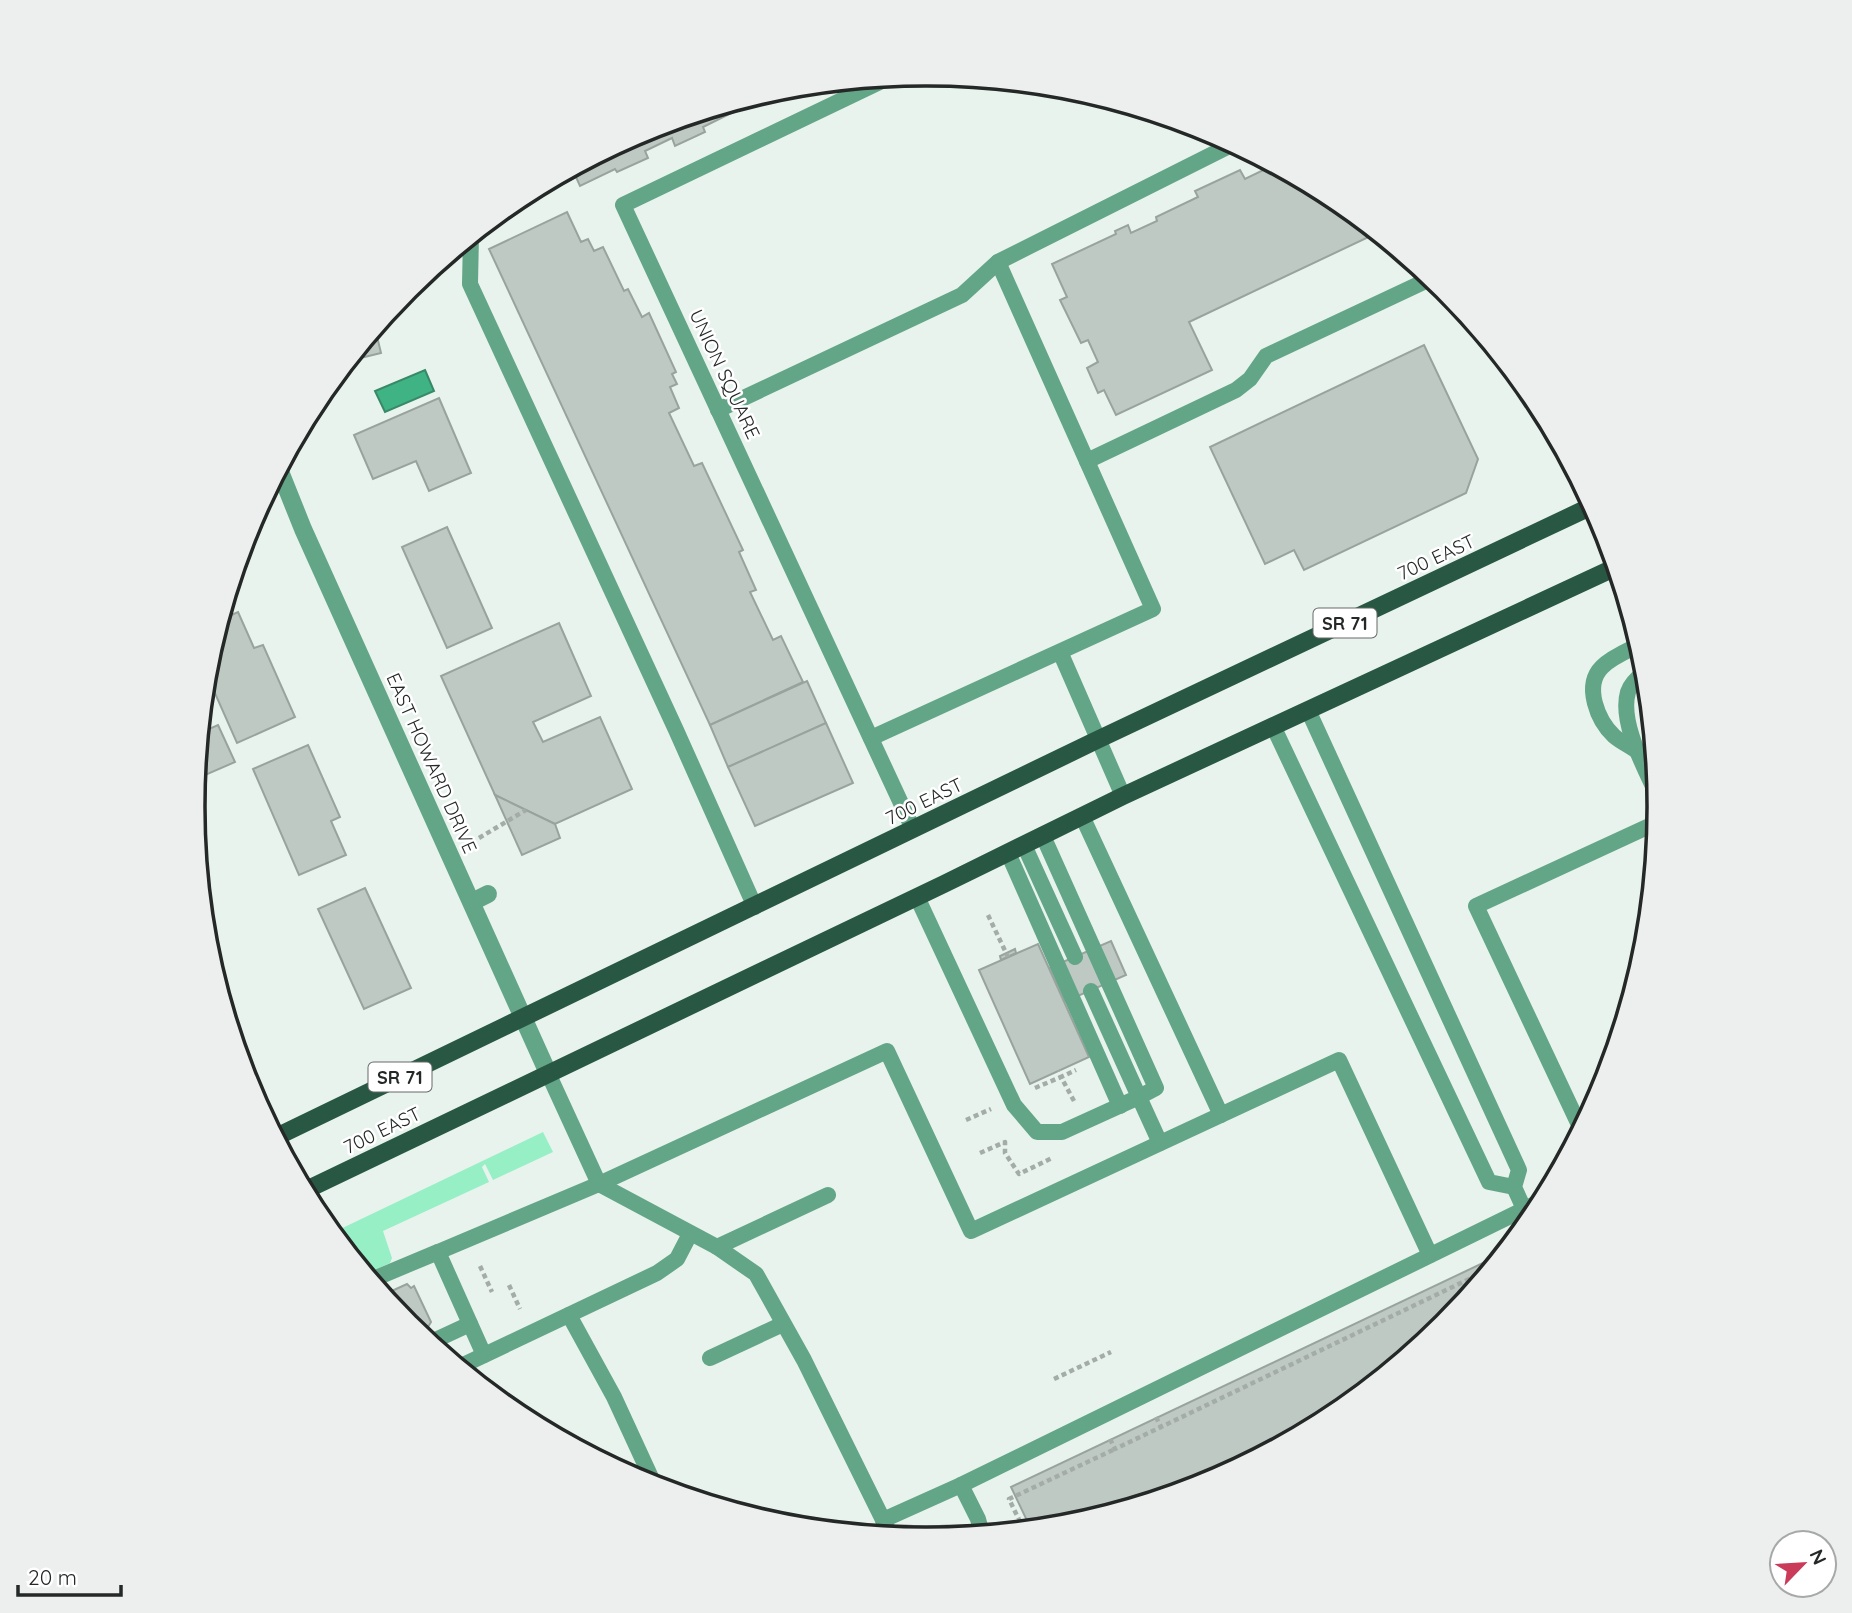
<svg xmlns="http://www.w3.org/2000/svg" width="1852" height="1613" font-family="Quicksand,sans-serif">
	<rect width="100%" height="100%" fill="#e9f3ee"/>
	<polygon fill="#97efc5" points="543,1132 553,1152 493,1180 485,1164 482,1167 489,1182 383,1231 392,1258 390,1263 366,1274 332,1233"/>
	<polygon fill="#3fb384" stroke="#378968" stroke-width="2" points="425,370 434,391 385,412 375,391"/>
	<g fill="#bfc9c4" stroke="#99a39e" stroke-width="2">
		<polygon points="784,87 703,127 705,132 675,146 672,138 645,151 648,158 617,172 615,169 580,186 576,177 541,194 538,187 646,129"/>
		<polygon points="1274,165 1334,197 1377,233 1189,322 1212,370 1116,415 1104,390 1098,393 1087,368 1098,362 1088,340 1081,343 1060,300 1067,297 1052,264 1116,234 1115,231 1128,225 1131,233 1157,221 1156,217 1198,197 1195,191 1240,170 1245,179"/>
		<polygon points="567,212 581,242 588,239 594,251 603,247 624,291 628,289 642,317 649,313 676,372 672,374 677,384 670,387 679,408 669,413 694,466 702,463 743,550 739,552 756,590 750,592 773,640 781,636 803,682 710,725 489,249"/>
		<polygon points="375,328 381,353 348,361"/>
		<polygon points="1424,345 1478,459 1466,493 1304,570 1294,550 1265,564 1210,447"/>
		<polygon points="439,398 471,473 429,491 416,461 373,479 354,435"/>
		<polygon points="447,527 492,628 447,648 402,547"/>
		<polygon points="238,612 254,648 263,645 295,717 237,743 206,673 220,620"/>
		<polygon points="559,623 591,696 533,722 543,742 600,717 632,789 555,824 495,795 441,676"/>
		<polygon points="807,681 826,723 728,767 710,725"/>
		<polygon points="826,723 853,783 755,826 728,767"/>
		<polygon points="218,725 235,762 196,779 200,733"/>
		<polygon points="308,745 340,817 331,821 346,855 299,875 253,769"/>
		<polygon points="495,795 555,824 560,838 522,855"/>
		<polygon points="365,888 411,988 364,1009 318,909"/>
		<polygon points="1111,941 1126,975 1064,1002 1049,968"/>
		<polygon points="1038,944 1089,1057 1030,1084 979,970"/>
		<polygon points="1015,949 1016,953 1001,960 1000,956"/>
		<polygon points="1504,1253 1444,1325 1333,1416 1206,1484 1069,1525 1031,1529 1011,1487"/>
		<polygon points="407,1284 411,1288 414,1286 431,1322 428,1327 429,1330 420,1335 407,1325 383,1295"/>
		<polygon points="525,1410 530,1422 516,1414"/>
	</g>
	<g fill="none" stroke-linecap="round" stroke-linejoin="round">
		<g stroke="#a4aca8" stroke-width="4.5" stroke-dasharray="5 3.5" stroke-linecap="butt">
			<polyline points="479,838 526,810"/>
			<polyline points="988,915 1008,957"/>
			<polyline points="1035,1088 1061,1077 1059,1070"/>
			<polyline points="1074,1101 1061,1077 1076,1070"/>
			<polyline points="966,1120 991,1109"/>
			<polyline points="980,1153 1005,1142 1005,1153 1019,1174 1052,1158"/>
			<polyline points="480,1266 492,1292"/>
			<polyline points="509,1285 520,1309"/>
			<polyline points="1054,1379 1111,1352"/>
			<polyline points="1156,1417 1161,1427 1490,1269"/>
			<polyline points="1110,1439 1115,1449 1161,1427"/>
			<polyline points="1024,1530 1009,1499 1115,1449"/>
		</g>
		<g stroke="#63a687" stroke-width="16">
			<polyline points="890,77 623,205 913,829"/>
			<polyline points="471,236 470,284 676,730 755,907"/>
			<polyline points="718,410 962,295 998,262 1233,144"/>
			<polyline points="1087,461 1236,390 1250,379 1266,356 1432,278"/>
			<polyline points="1061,654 1123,796"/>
			<path d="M 1646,671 C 1638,677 1631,683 1628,692 C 1619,723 1646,770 1658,797"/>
			<polyline points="1308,710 1519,1170 1514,1187 1524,1209"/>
			<polyline points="1273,726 1489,1182 1514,1187"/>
			<polyline points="871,738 1153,609 998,262"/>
			<path d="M 1637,751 C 1630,746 1621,742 1614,736 C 1598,721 1583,686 1602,667 C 1612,657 1627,651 1639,645"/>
			<polyline points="1082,816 1221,1115"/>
			<polyline points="1043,836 1156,1088 1139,1097 1160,1143"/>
			<polyline points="1024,845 1075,957"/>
			<polyline points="1008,853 1120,1106"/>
			<polyline points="917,897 1014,1105 1037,1132 1062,1132 1139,1097 1091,991"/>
			<polyline points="548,1073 599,1184 887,1051 971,1231 1339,1060 1430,1255"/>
			<polyline points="1581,1129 1476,906 1658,822"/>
			<polyline points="717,1247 828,1195"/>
			<polyline points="371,1280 438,1252"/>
			<polyline points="569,1315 614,1397 655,1486"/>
			<polyline points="429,1343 470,1324"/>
			<polyline points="484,1355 438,1252 599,1184 717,1247 756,1274 804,1360 891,1536"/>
			<polyline points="710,1358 783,1324"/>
			<polyline points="459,1367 657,1273 677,1259 690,1234"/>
			<polyline points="883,1520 961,1485"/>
			<polyline points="982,1534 978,1519 961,1485 1543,1200"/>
		</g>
		<g stroke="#63a687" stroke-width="18">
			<polyline points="279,469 303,529 548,1073"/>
			<polyline points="472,902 488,894"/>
		</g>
		<g stroke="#285843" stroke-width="18">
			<polyline points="276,1137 1097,740 1592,506"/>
			<polyline points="304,1191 944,884 1123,796 1616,567"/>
		</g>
	</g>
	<g text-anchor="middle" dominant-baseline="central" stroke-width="5" stroke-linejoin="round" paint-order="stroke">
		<g fill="#fff" stroke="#666867" stroke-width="2">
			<rect x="1313.5" y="608.5" width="63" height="29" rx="5"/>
			<rect x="368.5" y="1062.5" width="63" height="29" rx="5"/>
		</g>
		<g font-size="18" font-weight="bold" fill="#242826">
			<text x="1345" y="623">SR 71</text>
			<text x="400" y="1077">SR 71</text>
		</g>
		<g font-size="19" fill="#242826" stroke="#fff">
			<text transform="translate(725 374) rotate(65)">UNION SQUARE</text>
			<text transform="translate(1436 557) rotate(-25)">700 EAST</text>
			<text transform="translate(432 763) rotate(66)">EAST HOWARD DRIVE</text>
			<text transform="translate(924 801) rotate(-26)">700 EAST</text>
			<text transform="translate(382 1130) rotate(-26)">700 EAST</text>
		</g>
	</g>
	<path d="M0 0H1852V1613H0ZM925 86H927A720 720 0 0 1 1647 806V807A720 720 0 0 1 927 1527H925A720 720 0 0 1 205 807V806A720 720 0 0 1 925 86Z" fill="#edeeee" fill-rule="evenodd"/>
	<path fill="none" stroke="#242826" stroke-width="3.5" d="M925 86H927A720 720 0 0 1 1647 806V807A720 720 0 0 1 927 1527H925A720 720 0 0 1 205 807V806A720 720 0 0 1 925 86Z"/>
	<g transform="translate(1803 1564) rotate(65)"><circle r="33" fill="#ffffff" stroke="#a7a9a8" stroke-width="2"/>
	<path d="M0-5L12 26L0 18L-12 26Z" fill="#ca3a59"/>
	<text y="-10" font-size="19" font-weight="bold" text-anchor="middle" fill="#242826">N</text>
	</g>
	<path d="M18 1585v10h103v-10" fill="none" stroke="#242826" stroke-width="3.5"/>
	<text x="28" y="1585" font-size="21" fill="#242826" stroke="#ffffff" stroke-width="5" paint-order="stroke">20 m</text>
</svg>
